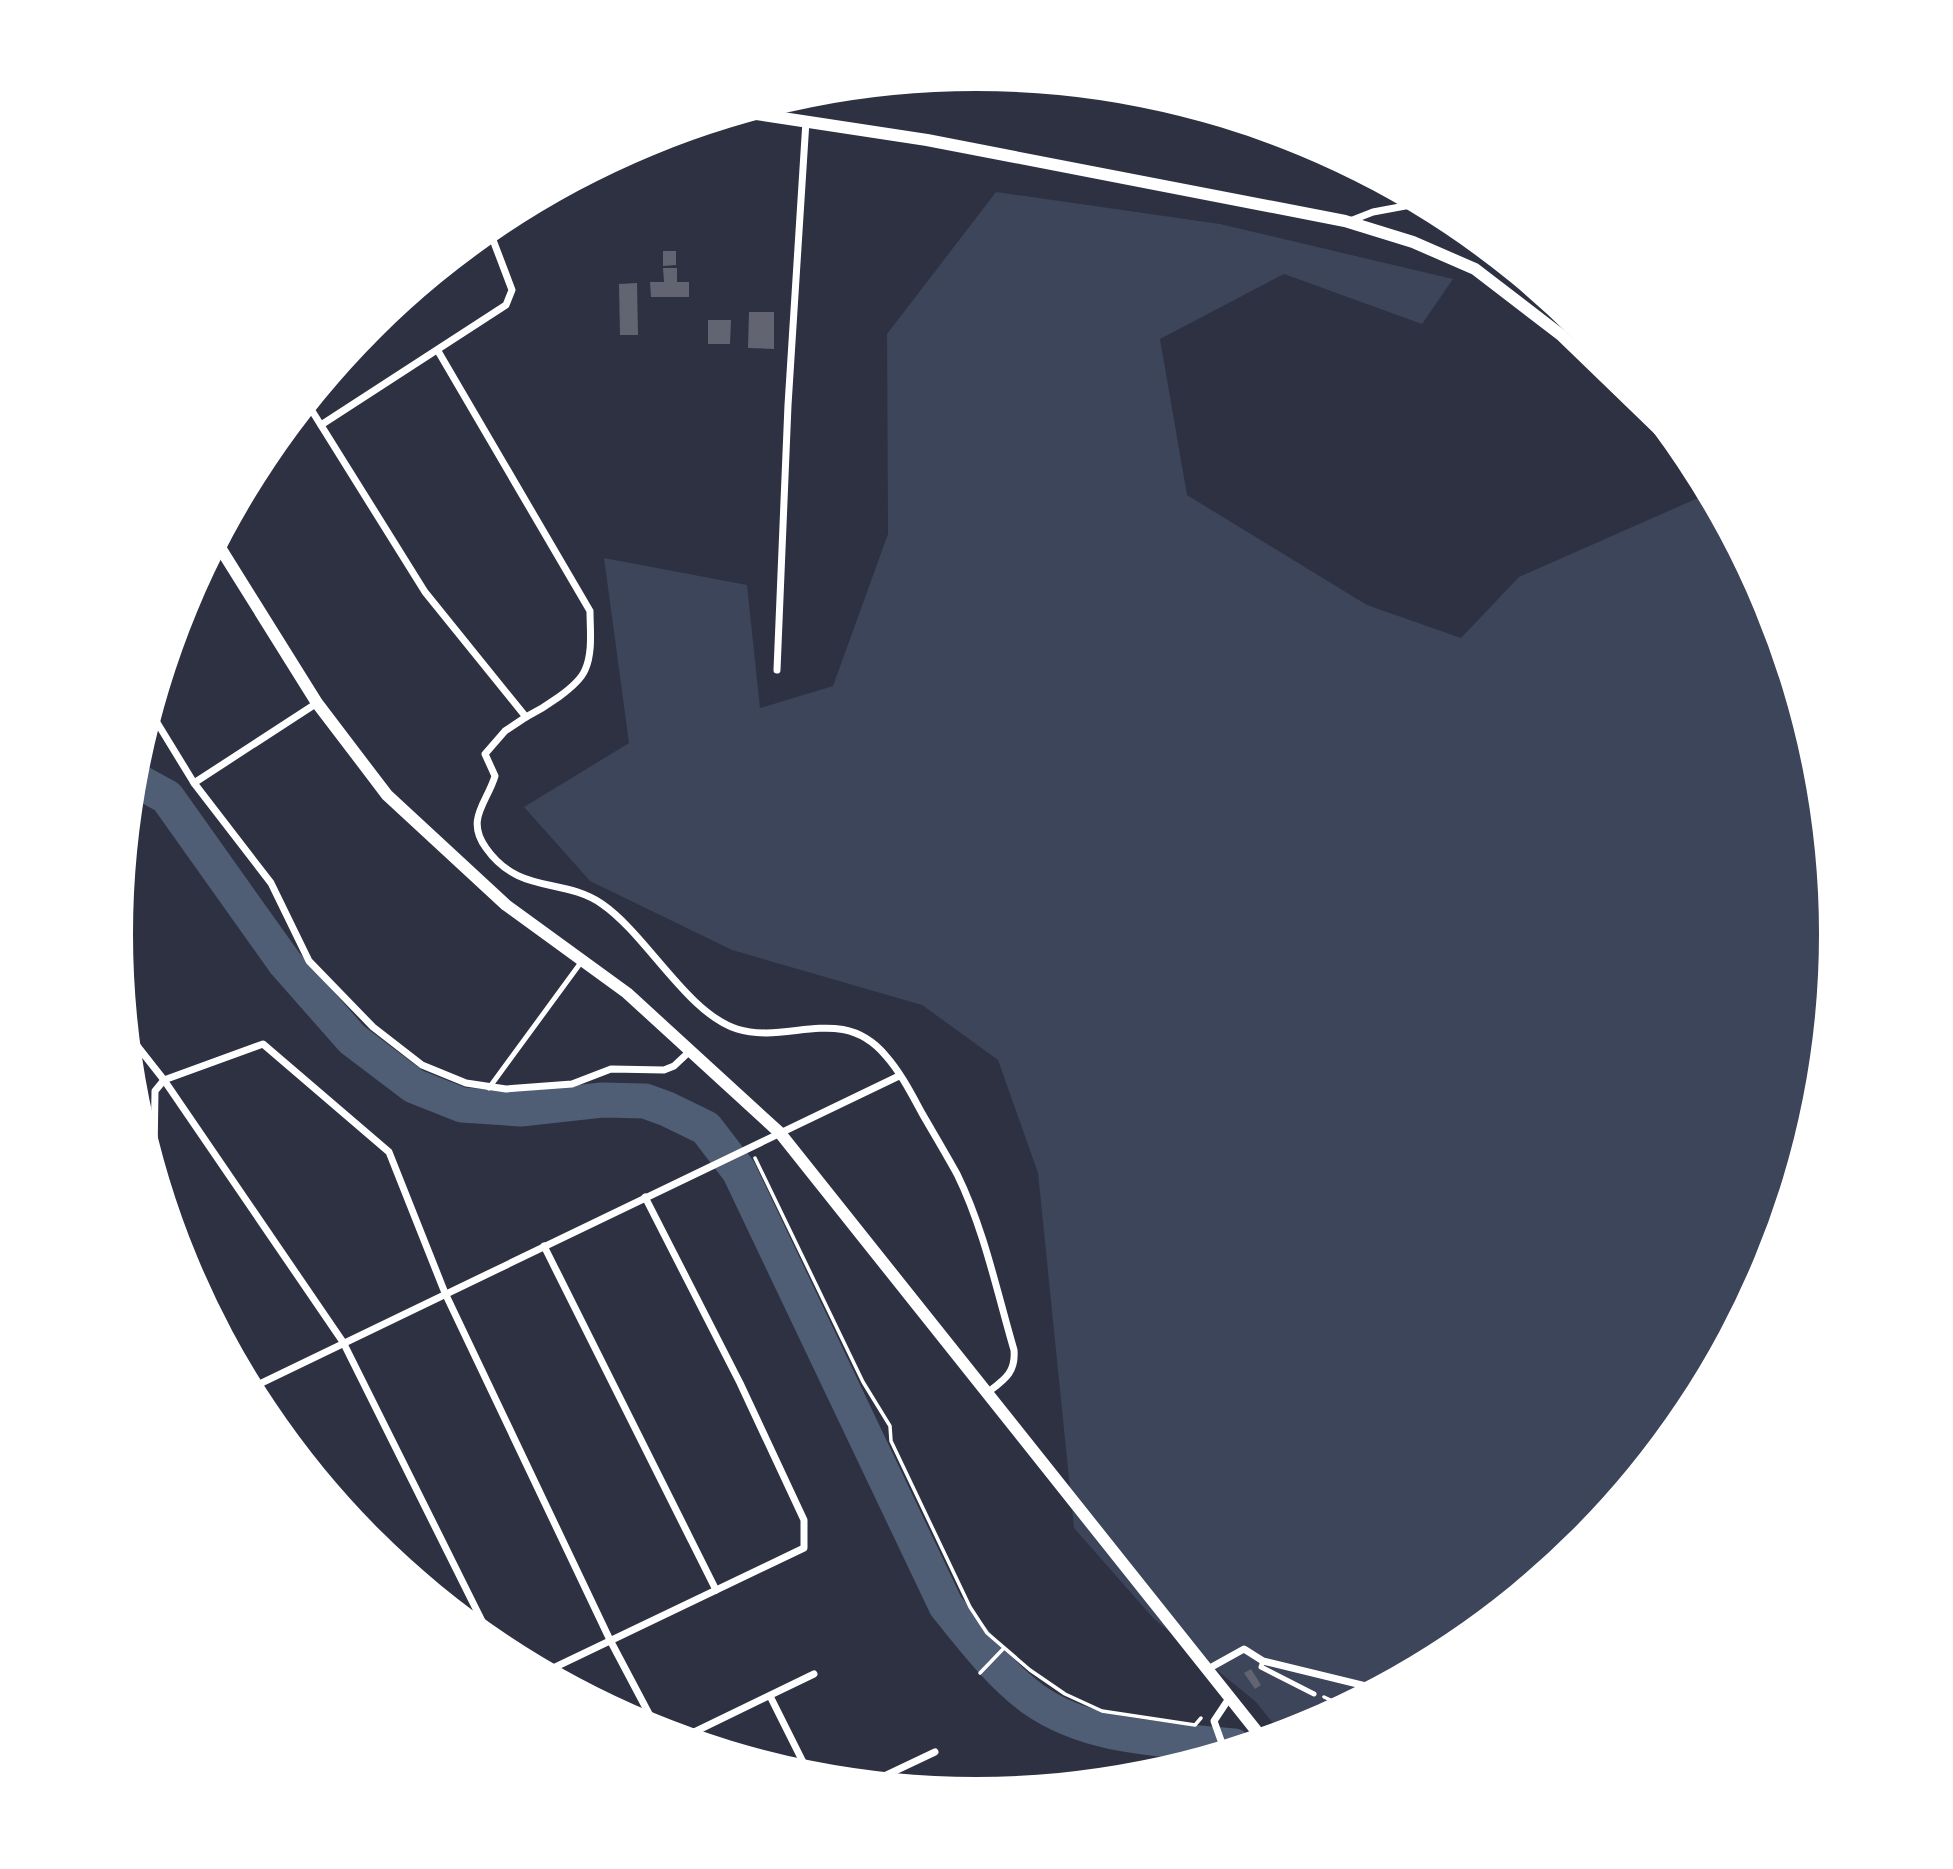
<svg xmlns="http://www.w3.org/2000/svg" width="1953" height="1869" font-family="Mulish,sans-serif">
	<rect width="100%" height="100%" fill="#2d3142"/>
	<polygon fill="#3c4559" points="996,192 1220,224 1453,279 1422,324 1284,274 1160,339 1187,495 1367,605 1461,638 1519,577 1707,494 1767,607 1816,768 1832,935 1816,1102 1767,1262 1688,1410 1581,1540 1452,1646 1304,1725 1280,1732 1256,1702 1154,1619 1074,1528 1038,1173 998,1060 922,1005 732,950 590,881 524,807 629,743 604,558 747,585 760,708 833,686 888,534 887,334"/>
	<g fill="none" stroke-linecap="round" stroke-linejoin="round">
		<path stroke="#4f5d75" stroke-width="35" d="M 136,780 L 167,797 L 285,963 L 352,1039 L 414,1086 L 462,1105 L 521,1109 L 602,1100 L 645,1101 L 667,1109 L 706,1128 L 739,1171 L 946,1606 C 973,1639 999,1674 1033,1699 C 1091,1740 1167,1739 1234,1746"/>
	</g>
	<g fill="#626471">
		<polygon points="663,251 676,251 676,265 663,266"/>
		<polygon points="663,268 677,268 677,282 689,282 689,297 651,297 650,282 664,282"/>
		<polygon points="637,283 638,335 620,335 619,284"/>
		<polygon points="749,312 774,312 774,349 748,348"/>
		<polygon points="708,320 731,320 730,344 708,344"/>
		<polygon points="1251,1669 1261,1685 1255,1689 1244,1673"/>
	</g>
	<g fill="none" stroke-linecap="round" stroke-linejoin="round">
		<g stroke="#fff" stroke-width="3.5">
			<polyline points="755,1158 863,1382 890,1426 891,1441 970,1607 987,1633 1030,1670 1065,1694 1102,1711 1195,1725 1201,1718"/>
			<polyline points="980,1673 1004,1648"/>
			<polyline points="1324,1697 1341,1705"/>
		</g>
		<g stroke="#fff" stroke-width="5">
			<polyline points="489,1088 582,961"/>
			<polyline points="1263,1661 1261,1667 1314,1694"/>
		</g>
		<g stroke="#fff" stroke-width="7">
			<polyline points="1350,221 1373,212 1416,204"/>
			<path d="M 309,406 L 425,592 L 526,717 C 542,709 578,687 585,670 C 593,653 590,629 590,611 L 438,351"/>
			<polyline points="321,425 506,305 512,290 490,232"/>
			<polyline points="777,670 788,405 806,121"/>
			<polyline points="153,716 194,783 317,703"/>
			<path d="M 526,717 L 505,731 L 485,754 L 495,776 C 487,803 465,819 486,848 C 519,895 563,877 602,904 C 647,935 687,1013 737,1029 C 789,1045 842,1003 886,1056 C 901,1073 912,1095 923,1115 C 934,1134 946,1154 957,1174 C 984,1229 997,1292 1014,1350 C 1016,1373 1004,1380 987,1393"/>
			<polyline points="194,783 271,883 309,961 373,1027 422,1065 466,1083 506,1089 572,1084 611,1069 664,1070 674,1066 690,1051"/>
			<polyline points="131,1038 164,1080 343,1342 490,1637"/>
			<polyline points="154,1156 155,1091 164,1080 263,1044 389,1152 445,1293 610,1640 656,1727"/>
			<polyline points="544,1246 716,1590"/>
			<polyline points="253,1387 899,1076"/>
			<polyline points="1208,1669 1244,1649 1263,1661 1374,1688"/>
			<polyline points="547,1671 804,1548 804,1520 740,1383 645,1197"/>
			<polyline points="770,1696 809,1774"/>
			<polyline points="686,1736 814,1674"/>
			<polyline points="1224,1749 1214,1721 1230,1697"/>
			<polyline points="876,1780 935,1752"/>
		</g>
		<g stroke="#fff" stroke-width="12">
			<polyline points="750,113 927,140 1345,221 1413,242 1475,269 1561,335 1683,453"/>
			<polyline points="219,546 317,703 387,795 506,905 627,993 780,1133 1262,1738"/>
		</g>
	</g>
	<path d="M0 0H1953V1869H0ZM133 934a843 843 0 1 1 1686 0a843 843 0 1 1-1686 0Z" fill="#fff" fill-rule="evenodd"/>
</svg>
